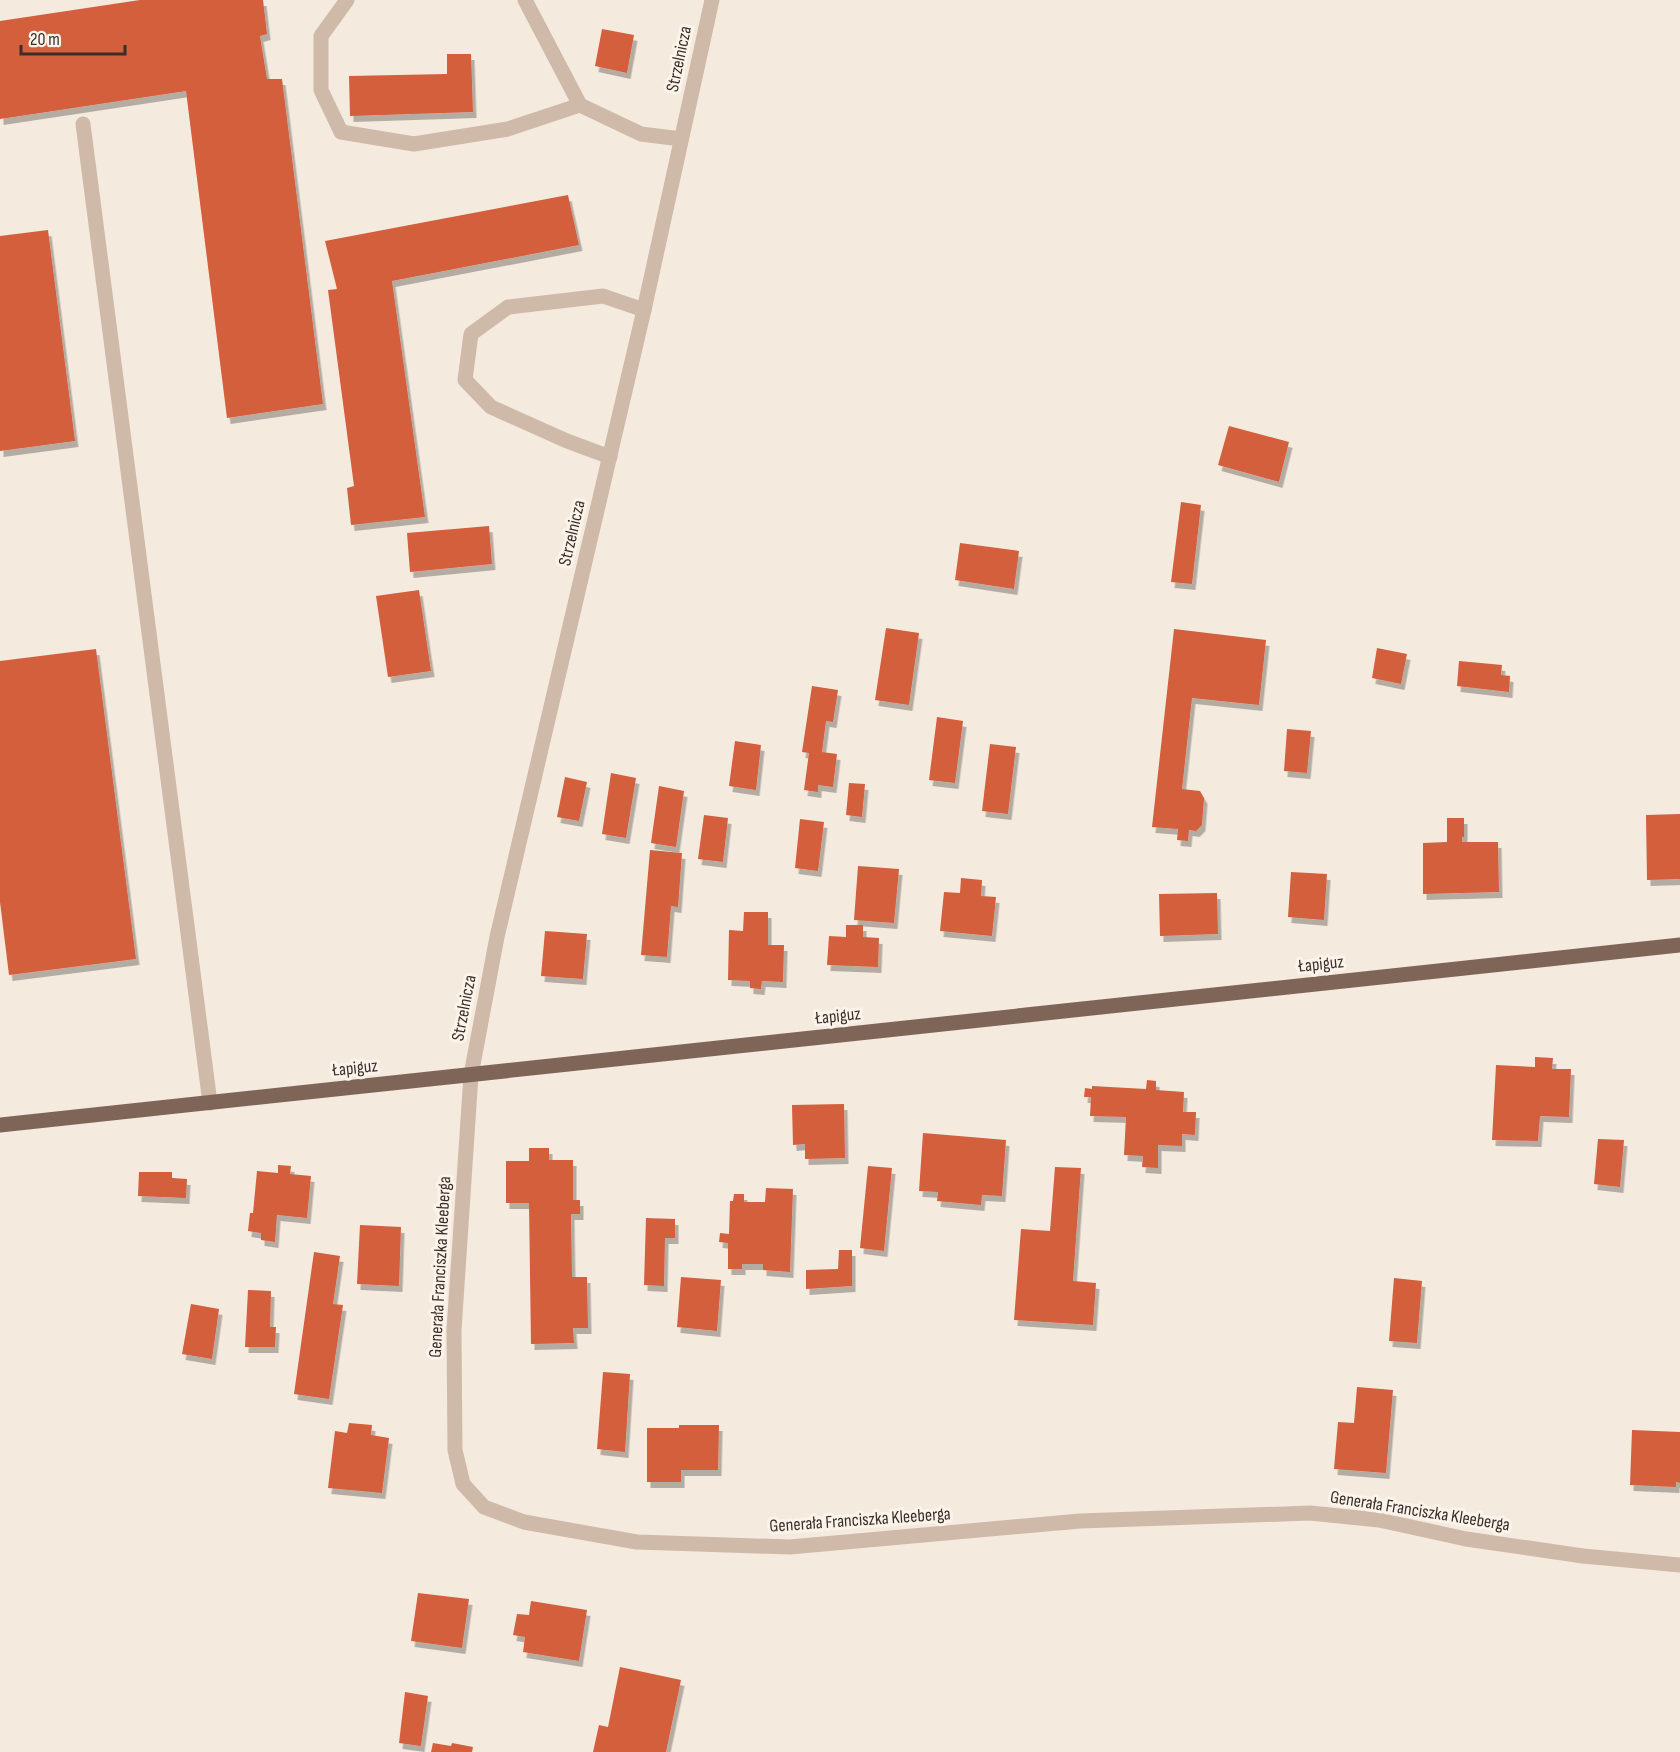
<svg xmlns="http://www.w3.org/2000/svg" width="1680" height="1752" font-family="'Sofia Sans Condensed',sans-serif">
	<defs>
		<filter id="shadow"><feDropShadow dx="3.5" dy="6" stdDeviation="0" flood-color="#0004"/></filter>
	</defs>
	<rect width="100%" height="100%" fill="#f5eade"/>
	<g fill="#d35e3e" filter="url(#shadow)">
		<polygon points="140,0 263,0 267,34 260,36 267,79 282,79 323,404 227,418 186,91 0,119 0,21"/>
		<polygon points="602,29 634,35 627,73 595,66"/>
		<polygon points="447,54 471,54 473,112 350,116 349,76 447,74"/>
		<polygon points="568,195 579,245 392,281 425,517 351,525 347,488 354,486 328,290 337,289 325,241"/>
		<polygon points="48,230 75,441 0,451 0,236"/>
		<polygon points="1229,426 1289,442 1279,482 1218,465"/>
		<polygon points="1181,502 1201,505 1192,584 1171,582"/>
		<polygon points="489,526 492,564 410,572 407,533"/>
		<polygon points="960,543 1019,551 1014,589 955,580"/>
		<polygon points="419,590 431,671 388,677 376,596"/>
		<polygon points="886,628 919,633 909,705 875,700"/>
		<polygon points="1174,629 1266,640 1259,705 1192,698 1182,789 1200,791 1204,798 1202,825 1196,831 1189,830 1188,841 1177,840 1178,829 1152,827"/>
		<polygon points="1377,648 1407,654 1401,684 1372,678"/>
		<polygon points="96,649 136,959 9,975 0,902 0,661"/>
		<polygon points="1459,661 1502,665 1501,675 1510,676 1509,692 1457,686"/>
		<polygon points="812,686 838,690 833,722 826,721 822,752 837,754 833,787 818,785 818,792 804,790 809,753 802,752"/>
		<polygon points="937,717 963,721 955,783 929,780"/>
		<polygon points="1287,729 1311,731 1307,773 1284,771"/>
		<polygon points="735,741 761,745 756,790 729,786"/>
		<polygon points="990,744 1016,747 1008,814 982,811"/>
		<polygon points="611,773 636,778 626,838 602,834"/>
		<polygon points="565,777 587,782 579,821 557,817"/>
		<polygon points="849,783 865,784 862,817 846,815"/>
		<polygon points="659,786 684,791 676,847 651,843"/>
		<polygon points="1680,814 1680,879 1647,880 1646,815"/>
		<polygon points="704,815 728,818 723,862 698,859"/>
		<polygon points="1447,818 1464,818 1464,837 1462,837 1462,842 1498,842 1499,892 1423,894 1423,843 1447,842"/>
		<polygon points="800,819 824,822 818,871 795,868"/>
		<polygon points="650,850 682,853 678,907 671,906 667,957 641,955"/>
		<polygon points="858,866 899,869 894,923 854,920"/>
		<polygon points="1291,872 1327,874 1324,920 1288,917"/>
		<polygon points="961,878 982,880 981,896 996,897 992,936 940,931 944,892 960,893"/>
		<polygon points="1217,893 1218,934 1160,936 1159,894"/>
		<polygon points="744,912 768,912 768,945 784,945 783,982 762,981 761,989 750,988 750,981 728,980 729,930 743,931"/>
		<polygon points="846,925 863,925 863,937 879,938 878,967 827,965 829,936 846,937"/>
		<polygon points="545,931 587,934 583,979 541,976"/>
		<polygon points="1535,1057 1553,1058 1552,1069 1571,1069 1569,1117 1540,1116 1538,1141 1492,1140 1496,1065 1535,1067"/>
		<polygon points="1147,1080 1156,1081 1156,1090 1184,1092 1183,1112 1196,1112 1195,1135 1182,1134 1182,1146 1158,1145 1158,1168 1142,1167 1143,1156 1124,1155 1126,1117 1090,1116 1091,1097 1084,1097 1085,1088 1092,1089 1092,1086 1146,1089"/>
		<polygon points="844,1104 845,1158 805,1159 805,1144 793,1145 792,1105"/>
		<polygon points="923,1133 1006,1140 1002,1196 982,1195 981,1205 937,1201 938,1192 919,1191"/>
		<polygon points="1598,1139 1624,1140 1620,1187 1594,1184"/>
		<polygon points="529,1148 549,1148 549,1160 573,1160 573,1200 580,1200 580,1214 571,1214 572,1277 587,1277 588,1328 573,1328 574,1343 531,1344 529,1203 506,1203 506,1161 529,1161"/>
		<polygon points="278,1165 291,1166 290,1174 311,1176 307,1218 277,1215 275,1242 261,1240 261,1233 248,1231 250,1213 253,1213 257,1171 278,1173"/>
		<polygon points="868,1166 892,1168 884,1251 860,1248"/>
		<polygon points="1055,1167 1081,1168 1073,1281 1096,1283 1093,1325 1014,1320 1021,1229 1050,1231"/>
		<polygon points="139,1172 172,1172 172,1178 187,1179 186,1198 138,1196"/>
		<polygon points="766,1188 793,1189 790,1272 763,1270 763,1264 742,1264 742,1269 728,1269 728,1243 719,1242 720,1233 729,1234 730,1201 733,1201 734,1194 744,1194 744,1202 765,1202"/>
		<polygon points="646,1218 675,1219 675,1238 665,1238 664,1286 644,1285"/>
		<polygon points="360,1225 401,1227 399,1286 357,1284"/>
		<polygon points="839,1250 852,1250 852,1286 806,1289 806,1270 838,1269"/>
		<polygon points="314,1252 340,1256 333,1304 343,1305 329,1399 294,1394"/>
		<polygon points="681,1277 721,1280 717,1331 677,1327"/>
		<polygon points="1394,1278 1422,1281 1417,1343 1389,1341"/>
		<polygon points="248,1290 271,1291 270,1327 276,1327 275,1347 245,1347"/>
		<polygon points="191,1304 219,1309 212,1359 182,1354"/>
		<polygon points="603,1372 630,1374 625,1452 597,1449"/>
		<polygon points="1357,1387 1393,1390 1386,1473 1334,1469 1338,1422 1354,1423"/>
		<polygon points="349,1423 372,1425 371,1435 389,1438 382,1493 328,1488 335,1431 347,1433"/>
		<polygon points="679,1425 719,1425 718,1470 681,1470 681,1482 647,1482 647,1428 679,1428"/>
		<polygon points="1632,1430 1680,1432 1680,1483 1676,1482 1676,1487 1630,1485"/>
		<polygon points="418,1593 469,1599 462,1648 411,1641"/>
		<polygon points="531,1601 587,1610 579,1661 523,1652 525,1637 513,1635 517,1614 529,1615"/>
		<polygon points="620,1667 681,1680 666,1752 593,1752 599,1725 608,1727"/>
		<polygon points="405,1692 428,1696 421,1746 399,1743"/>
		<polygon points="433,1743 451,1746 452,1743 473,1747 472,1752 431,1752"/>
	</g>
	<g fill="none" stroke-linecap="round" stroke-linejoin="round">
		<g stroke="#cfb9a8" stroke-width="15">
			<polyline points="347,0 321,36 321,90 341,132 414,144 508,129 580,105"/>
			<polyline points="525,0 580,105 641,134 681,139"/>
			<polyline points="83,124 210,1103"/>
			<polyline points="610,457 567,441 491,407 465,380 471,334 508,307 603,296 644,310"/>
		</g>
		<polyline stroke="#cfb9a8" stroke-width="15" points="712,0 644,310 497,937 471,1075 454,1330 455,1450 463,1484 484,1507 524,1522 637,1542 790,1547 1080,1521 1310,1513 1379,1520 1466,1539 1583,1556 1680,1565"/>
		<polyline stroke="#7f6458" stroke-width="15" points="0,1125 1680,945"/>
	</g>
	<g text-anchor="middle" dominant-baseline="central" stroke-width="6" stroke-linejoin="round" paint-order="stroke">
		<g font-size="18" fill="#3b2e29" stroke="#fcf4eb">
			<text transform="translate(679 59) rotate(-78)">Strzelnicza</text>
			<text transform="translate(572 533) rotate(-77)">Strzelnicza</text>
			<text transform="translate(1321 964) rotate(-6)">Łapiguz</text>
			<text transform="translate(464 1008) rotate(-79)">Strzelnicza</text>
			<text transform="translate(838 1016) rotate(-6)">Łapiguz</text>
			<text transform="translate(355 1068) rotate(-6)">Łapiguz</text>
			<text transform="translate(440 1267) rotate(-87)">Generała Franciszka Kleeberga</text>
			<text transform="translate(1420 1511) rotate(9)">Generała Franciszka Kleeberga</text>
			<text transform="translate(860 1520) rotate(-4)">Generała Franciszka Kleeberga</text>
		</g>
	</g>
	<path d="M21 45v9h104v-9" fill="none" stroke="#3b2e29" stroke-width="3"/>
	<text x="30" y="45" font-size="18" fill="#3b2e29" stroke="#fcf4eb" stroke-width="4.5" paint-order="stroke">20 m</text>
</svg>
